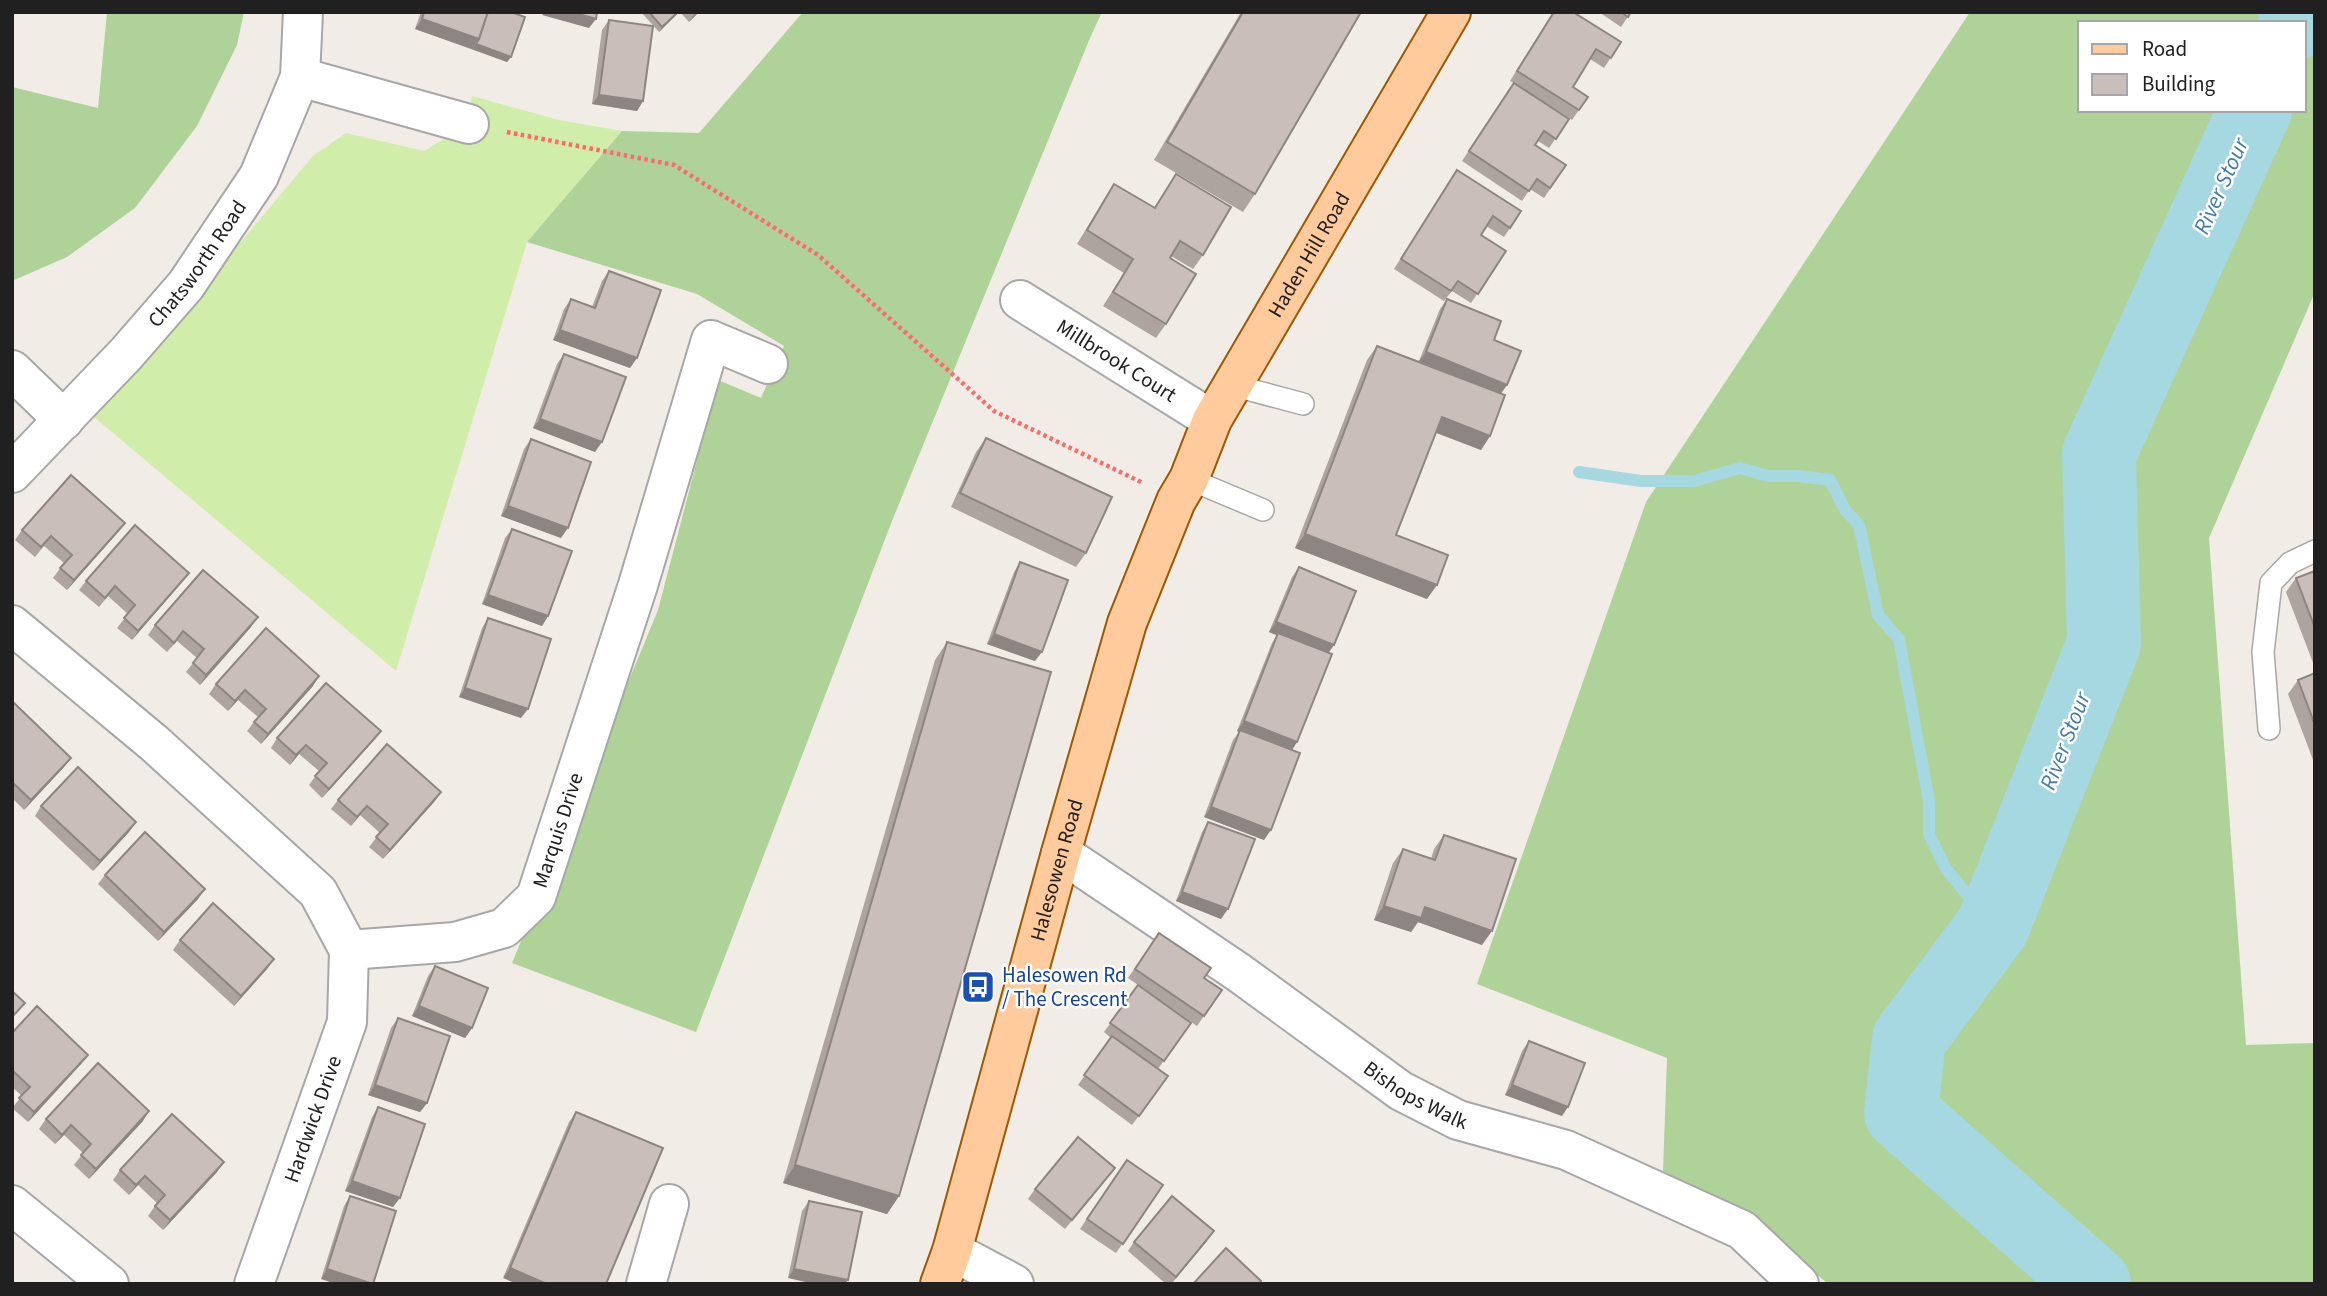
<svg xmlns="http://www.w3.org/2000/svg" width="2327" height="1296" font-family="'Source Sans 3',sans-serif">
	<rect width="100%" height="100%" fill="#f1ece6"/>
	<polygon fill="#d1edaa" points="472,96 559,120 622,131 527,242 396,671 94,417 313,156 346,133 424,151 468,124"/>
	<g fill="#afd299" fill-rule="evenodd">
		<polygon points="107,12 244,12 237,45 197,126 135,208 67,257 12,281 12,87 98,108"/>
		<polygon points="803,12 1102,12 1090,38 892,521 696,1032 512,963 658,610 718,380 761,398 784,346 697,294 527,242 622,131 699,133"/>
		<path d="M 1970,12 L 2315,12 L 2315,292 L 2209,538 L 2246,1045 L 2315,1043 L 2315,1284 L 1828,1284 L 1754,1220 L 1663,1171 L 1667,1058 L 1477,984 L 1646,502 ZM 2080,23 L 2304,23 L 2304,110 L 2080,110 Z"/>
	</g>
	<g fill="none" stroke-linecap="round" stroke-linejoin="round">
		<polyline stroke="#a5d8e0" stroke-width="12" points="1579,472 1641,481 1694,481 1740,468 1768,476 1799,476 1830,480 1845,510 1859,525 1878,615 1899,639 1929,801 1929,834 1946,869 1993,926"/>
		<g stroke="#a5d8e0" stroke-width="74">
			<polyline points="2295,23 2300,12"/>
			<polyline points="2094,1284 1901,1113 1909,1039 1993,926 2104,643 2099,454 2255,110"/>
		</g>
		<defs>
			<g id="service">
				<polyline points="1232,385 1303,404"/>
				<polyline points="1189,479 1263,510"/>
				<polyline points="2269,729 2263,652 2271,583 2290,563 2315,551"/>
			</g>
			<g id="minor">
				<polyline points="300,77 469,124"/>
				<path id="s1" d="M 1020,300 L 1212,420"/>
				<polyline points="12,370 64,420"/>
				<path id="s2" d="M 12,473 L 126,354 L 186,285 L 259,176 L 300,77 L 303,12"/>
				<path id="s3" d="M 12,625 L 154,743 L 318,892 L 349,950 L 455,942 L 504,928 L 536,897 L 638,585 L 711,340 L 768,364"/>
				<path id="s4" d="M 1061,853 L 1238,972 L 1401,1091 L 1458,1120 L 1566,1150 L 1742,1230 L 1799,1284"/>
				<polyline points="12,1205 109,1284"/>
				<polyline points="952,1251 1014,1284"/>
				<path id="s5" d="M 254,1284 L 347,1022 L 349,950"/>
				<polyline points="646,1284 669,1204"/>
			</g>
			<g id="primary">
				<path id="s6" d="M 940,1284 L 952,1251 L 1061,853 L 1127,623 L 1176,501 L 1189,479 L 1212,420 L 1451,12"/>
			</g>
		</defs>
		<use href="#service" stroke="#a7a7a7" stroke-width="24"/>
		<use href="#minor" stroke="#a7a7a7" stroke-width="42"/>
		<use href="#primary" stroke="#9c5900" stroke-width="42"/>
		<polyline stroke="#ff6969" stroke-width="4.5" stroke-dasharray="3.5 3.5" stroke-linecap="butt" points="507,132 674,165 818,255 994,411 1143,483"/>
		<use href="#service" stroke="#fff" stroke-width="21"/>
		<use href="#minor" stroke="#fff" stroke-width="38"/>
		<use href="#primary" stroke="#ffcb9d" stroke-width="38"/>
	</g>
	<g fill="#ada39f">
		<polygon points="421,12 511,12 511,57 507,62 415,29"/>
		<polygon points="641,12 679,12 659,32"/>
		<polygon points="680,12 699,12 689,22"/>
		<polygon points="1241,12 1361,12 1255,194 1243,212 1154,160"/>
		<polygon points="1553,12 1573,12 1621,42 1604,68 1590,59 1573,87 1588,97 1572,120 1540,99 1569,119 1549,148 1538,141 1535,145 1566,165 1544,198 1530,189 1522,201 1462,161 1514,83 1510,81"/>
		<polygon points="1599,12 1631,12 1621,27"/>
		<polygon points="609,20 643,101 637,111 592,104 602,30"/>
		<polygon points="1457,170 1510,228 1504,237 1486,226 1481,235 1506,251 1471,303 1452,291 1444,301 1394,269"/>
		<polygon points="1176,174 1203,255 1193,269 1171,256 1170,258 1166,324 1156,338 1103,306 1124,273 1077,244 1105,198 1114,184 1154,208"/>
		<polygon points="609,271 630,368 553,340 564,309 571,299 592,307 602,281"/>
		<polygon points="1447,299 1494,340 1507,385 1501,394 1490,436 1481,450 1436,433 1396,535 1427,599 1295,548 1367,360 1377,346 1419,361 1440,309"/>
		<polygon points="564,354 595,452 533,428 557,364"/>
		<polygon points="986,438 1086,553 1076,567 951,507 976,452"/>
		<polygon points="531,439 561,538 501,516 524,449"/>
		<polygon points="125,523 118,532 67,590 53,578 64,563 44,546 35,557 15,540 22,530"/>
		<polygon points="512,529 548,616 542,626 482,604 505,538"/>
		<polygon points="1020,562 1035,661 987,644 1014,572"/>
		<polygon points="1299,567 1328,653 1292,750 1264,840 1204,817 1233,740 1239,732 1237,731 1272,643 1277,635 1269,632 1292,577"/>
		<polygon points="2315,571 2315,668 2286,592 2296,578"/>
		<polygon points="86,581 182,582 132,640 117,628 128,614 108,596 99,607 79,590"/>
		<polygon points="488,618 521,718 459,697 482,628"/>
		<polygon points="155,625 251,627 200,685 186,672 197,658 177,641 167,652 148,635"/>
		<polygon points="947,642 899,1196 887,1214 783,1183 935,660"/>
		<polygon points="2315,673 2315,765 2288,694 2298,680"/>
		<polygon points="216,684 313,686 261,744 247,731 258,717 238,700 228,711 209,694"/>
		<polygon points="12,702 64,767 24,810 12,798"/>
		<polygon points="277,738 374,740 322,798 309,785 319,771 299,754 290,765 271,748"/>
		<polygon points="441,792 434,802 383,859 369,847 380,833 360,815 351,826 331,809 338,800"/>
		<polygon points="41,806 136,822 129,832 93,871 35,816"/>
		<polygon points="1208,822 1221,919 1176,901 1202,832"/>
		<polygon points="1444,835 1482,945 1418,922 1411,932 1374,920 1393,863 1403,849 1431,859 1434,849"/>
		<polygon points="105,875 198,899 158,941 98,884"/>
		<polygon points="1159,933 1204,978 1222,990 1197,1026 1128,978"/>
		<polygon points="180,940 267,969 234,1006 173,950"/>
		<polygon points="435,966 472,1028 465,1038 412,1016 428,976"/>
		<polygon points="1138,985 1191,1023 1158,1069 1168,1076 1132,1125 1078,1085 1111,1038 1104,1032"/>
		<polygon points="398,1018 427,1103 420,1112 368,1095 391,1028"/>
		<polygon points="12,1033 88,1055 81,1064 28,1122 12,1108 22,1096 12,1087"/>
		<polygon points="1529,1041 1562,1116 1505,1095 1522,1051"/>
		<polygon points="378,1107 393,1207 345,1191 372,1117"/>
		<polygon points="576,1112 663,1148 503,1278 569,1122"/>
		<polygon points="46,1119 143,1121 89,1179 74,1165 83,1153 64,1135 55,1144 39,1129"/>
		<polygon points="1127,1160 1163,1185 1116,1253 1080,1229"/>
		<polygon points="120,1170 217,1172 163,1230 148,1216 157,1203 138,1185 129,1195 113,1180"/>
		<polygon points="1108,1177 1065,1229 1028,1199 1035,1189"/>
		<polygon points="350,1196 396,1211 321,1279 344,1206"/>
		<polygon points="809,1201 862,1212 788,1278 802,1211"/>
		<polygon points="1207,1241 1171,1284 1166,1284 1128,1251 1134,1242"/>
	</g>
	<g fill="#8d8582">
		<polygon points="544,12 572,12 596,19 589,28 542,15"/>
		<polygon points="678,12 679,12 659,32 662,27"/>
		<polygon points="696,12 699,12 689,22"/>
		<polygon points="422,19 479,39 472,49 415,29"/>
		<polygon points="476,44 511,57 507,62 472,49"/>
		<polygon points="599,95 643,101 637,111 592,104"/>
		<polygon points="560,330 637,358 630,368 553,340"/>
		<polygon points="1426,352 1507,385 1500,394 1419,361"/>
		<polygon points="1442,417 1490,436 1481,450 1432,431"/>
		<polygon points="540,419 602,442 595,452 533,428"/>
		<polygon points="508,506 568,528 561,538 501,516"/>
		<polygon points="125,523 118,532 67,590 74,580"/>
		<polygon points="1305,534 1437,585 1427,599 1295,548"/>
		<polygon points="189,573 182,582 132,640 138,631"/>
		<polygon points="488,595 548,616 542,626 482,604"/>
		<polygon points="258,617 251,627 200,685 206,675"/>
		<polygon points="1276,622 1334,645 1327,655 1269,632"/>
		<polygon points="994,634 1042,652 1035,661 987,644"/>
		<polygon points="319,676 313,686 261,744 268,734"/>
		<polygon points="465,688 528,709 521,718 459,697"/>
		<polygon points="245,690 238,700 228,711 235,701"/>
		<polygon points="1244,721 1297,742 1291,752 1237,731"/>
		<polygon points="381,731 374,740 322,798 329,789"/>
		<polygon points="306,745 299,754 290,765 296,755"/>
		<polygon points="71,758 64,767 24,810 31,800"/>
		<polygon points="441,792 434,802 383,859 390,850"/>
		<polygon points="367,806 360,815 351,826 357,817"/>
		<polygon points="1211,807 1271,830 1264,840 1204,817"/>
		<polygon points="136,822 129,832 93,871 100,861"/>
		<polygon points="205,889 198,899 158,941 164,932"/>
		<polygon points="1182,892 1228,909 1221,919 1176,901"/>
		<polygon points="1384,906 1425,907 1492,931 1482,945 1418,922 1411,932 1374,920"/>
		<polygon points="274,959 267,969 234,1006 241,996"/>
		<polygon points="419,1006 472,1028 465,1038 412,1016"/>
		<polygon points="88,1055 81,1064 28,1122 34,1112"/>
		<polygon points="375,1085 427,1103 420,1112 368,1095"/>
		<polygon points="1512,1085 1568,1107 1562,1116 1505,1095"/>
		<polygon points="149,1111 143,1121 89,1179 96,1169"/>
		<polygon points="71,1125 64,1135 55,1144 62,1135"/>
		<polygon points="224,1162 217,1172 163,1230 170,1220"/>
		<polygon points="795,1165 899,1196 887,1214 783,1183"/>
		<polygon points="145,1176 138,1185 129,1195 136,1185"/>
		<polygon points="352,1181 400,1198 393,1207 345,1191"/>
		<polygon points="1214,1231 1207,1241 1171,1284 1176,1277"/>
		<polygon points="510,1268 547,1284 517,1284 503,1278"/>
		<polygon points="327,1269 373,1284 336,1284 321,1279"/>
		<polygon points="794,1269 848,1280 845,1284 814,1284 788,1278"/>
	</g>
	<g fill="#c9beb9" stroke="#8d8582" stroke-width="2">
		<polygon points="424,12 488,12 479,39 422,19"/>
		<polygon points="488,12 511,12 525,17 511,57 476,44 479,39"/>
		<polygon points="572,12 597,12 596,19"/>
		<polygon points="649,12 678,12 662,27"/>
		<polygon points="1243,12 1361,12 1255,194 1167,142"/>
		<polygon points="1554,12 1573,12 1621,42 1611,58 1596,49 1573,87 1588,97 1579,110 1517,71"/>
		<polygon points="1621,12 1631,12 1628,17"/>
		<polygon points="609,20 653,26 643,101 599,95"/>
		<polygon points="1514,83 1569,119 1556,139 1544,131 1535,145 1566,165 1550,188 1537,179 1529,191 1469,151"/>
		<polygon points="1457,170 1521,211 1510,228 1493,216 1481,235 1506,251 1478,294 1458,281 1451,291 1401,259"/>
		<polygon points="1176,174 1231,207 1203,255 1180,241 1170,258 1196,274 1166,324 1113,292 1133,259 1087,230 1114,184 1155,208"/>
		<polygon points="609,271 661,290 637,358 560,330 571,299 595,308"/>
		<polygon points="1447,299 1501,321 1494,340 1521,351 1507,385 1426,352"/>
		<polygon points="1377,346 1505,395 1490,436 1442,417 1396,535 1448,555 1437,585 1305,534"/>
		<polygon points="564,354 626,377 602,442 540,419"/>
		<polygon points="986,438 1112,497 1086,553 960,493"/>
		<polygon points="531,439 591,462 568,528 508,506"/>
		<polygon points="71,475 125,523 74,580 60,568 72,555 51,536 41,547 22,530"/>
		<polygon points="135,525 189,573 138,631 124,618 135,605 115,586 105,598 86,581"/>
		<polygon points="512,529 572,551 548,616 488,595"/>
		<polygon points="1020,562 1068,580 1042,652 994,634"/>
		<polygon points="1299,567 1356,591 1334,645 1276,622"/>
		<polygon points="203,570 258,617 206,675 193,663 204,649 183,631 174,643 155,625"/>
		<polygon points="2315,571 2315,628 2296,578"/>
		<polygon points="488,618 551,639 528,709 465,688"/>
		<polygon points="266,628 319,676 268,734 254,722 266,709 245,690 235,701 216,684"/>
		<polygon points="1278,633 1332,654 1297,742 1244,721"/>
		<polygon points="947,642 1051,672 899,1196 795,1165"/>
		<polygon points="2315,673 2315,725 2298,680"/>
		<polygon points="326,683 381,731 329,789 315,776 327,763 306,745 296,755 277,738"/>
		<polygon points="13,702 71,758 31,800 12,782"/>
		<polygon points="1240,730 1300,753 1271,830 1211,807"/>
		<polygon points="387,744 441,792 390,850 376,837 388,824 367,806 357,817 338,800"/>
		<polygon points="78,767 136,822 100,861 41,806"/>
		<polygon points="1208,822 1255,839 1228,909 1182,892"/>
		<polygon points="145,832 205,889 164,932 105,875"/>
		<polygon points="1444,835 1516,859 1492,931 1425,907 1421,918 1384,906 1403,849 1435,860"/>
		<polygon points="213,903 274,959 241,996 180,940"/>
		<polygon points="1159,933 1211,968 1204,978 1222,990 1204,1016 1135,969"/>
		<polygon points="435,966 488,988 472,1028 419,1006"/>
		<polygon points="1138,985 1191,1023 1164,1061 1110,1023"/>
		<polygon points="12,991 25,1003 12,1017"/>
		<polygon points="37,1006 88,1055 34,1112 19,1098 30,1087 12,1070 12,1033"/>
		<polygon points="398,1018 450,1036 427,1103 375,1085"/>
		<polygon points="1112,1036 1168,1076 1139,1116 1084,1075"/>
		<polygon points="1529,1041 1585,1063 1568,1107 1512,1085"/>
		<polygon points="98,1063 149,1111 96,1169 81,1155 91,1144 71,1125 62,1135 46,1119"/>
		<polygon points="378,1107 425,1124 400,1198 352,1181"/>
		<polygon points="576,1112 663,1148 606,1284 547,1284 510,1268"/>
		<polygon points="172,1114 224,1162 170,1220 155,1206 165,1195 145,1176 136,1185 120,1170"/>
		<polygon points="1078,1137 1115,1168 1072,1220 1035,1189"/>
		<polygon points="1127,1160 1163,1185 1123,1244 1087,1219"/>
		<polygon points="350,1196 396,1211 373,1284 327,1269"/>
		<polygon points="1172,1196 1214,1231 1176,1277 1134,1242"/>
		<polygon points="809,1201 862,1212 848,1280 794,1269"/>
		<polygon points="1226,1248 1261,1281 1259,1284 1193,1284"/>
	</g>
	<defs>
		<symbol id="bus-square" viewBox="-11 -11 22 22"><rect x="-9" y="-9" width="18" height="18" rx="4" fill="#1a4fb4" stroke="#fff"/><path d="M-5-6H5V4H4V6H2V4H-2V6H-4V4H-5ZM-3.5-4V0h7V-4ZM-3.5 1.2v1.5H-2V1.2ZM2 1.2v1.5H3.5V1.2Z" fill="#fff"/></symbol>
	</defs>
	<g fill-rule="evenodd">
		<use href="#bus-square" x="959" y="968" width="38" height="38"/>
	</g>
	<g text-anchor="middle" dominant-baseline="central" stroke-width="5" stroke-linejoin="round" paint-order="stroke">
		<g font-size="21" fill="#202020" stroke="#fff">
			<text stroke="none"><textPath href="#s6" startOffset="1099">Haden Hill Road</textPath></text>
			<text stroke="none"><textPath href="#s2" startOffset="280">Chatsworth Road</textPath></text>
			<text stroke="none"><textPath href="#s1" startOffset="114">Millbrook Court</textPath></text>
			<text stroke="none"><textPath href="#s3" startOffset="744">Marquis Drive</textPath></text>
			<text stroke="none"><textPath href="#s6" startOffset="430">Halesowen Road</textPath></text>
			<text stroke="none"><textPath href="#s4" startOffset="430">Bishops Walk</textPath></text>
			<text stroke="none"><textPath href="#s5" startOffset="175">Hardwick Drive</textPath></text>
		</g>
		<g font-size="21" fill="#164399" stroke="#fff" text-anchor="start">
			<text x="1002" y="975">Halesowen Rd<tspan x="1002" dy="24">/ The Crescent</tspan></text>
		</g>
		<g font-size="23" font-style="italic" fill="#427ca4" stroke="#fff">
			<text transform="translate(2221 186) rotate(-66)">River Stour</text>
			<text transform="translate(2065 741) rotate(-69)">River Stour</text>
		</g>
	</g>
	<rect width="2327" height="1296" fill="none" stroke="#202020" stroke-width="28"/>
	<rect x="2078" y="21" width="228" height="91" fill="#ffffff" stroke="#a6a6a6" stroke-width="2"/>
	<rect x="2092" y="44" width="35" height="10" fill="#ffcb9d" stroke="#a6a6a6" stroke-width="2"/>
	<text x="2142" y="56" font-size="21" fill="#202020">Road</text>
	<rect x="2092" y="74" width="35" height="21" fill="#c9beb9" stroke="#a6a6a6" stroke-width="2"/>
	<text x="2142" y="91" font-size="21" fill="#202020">Building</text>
</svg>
